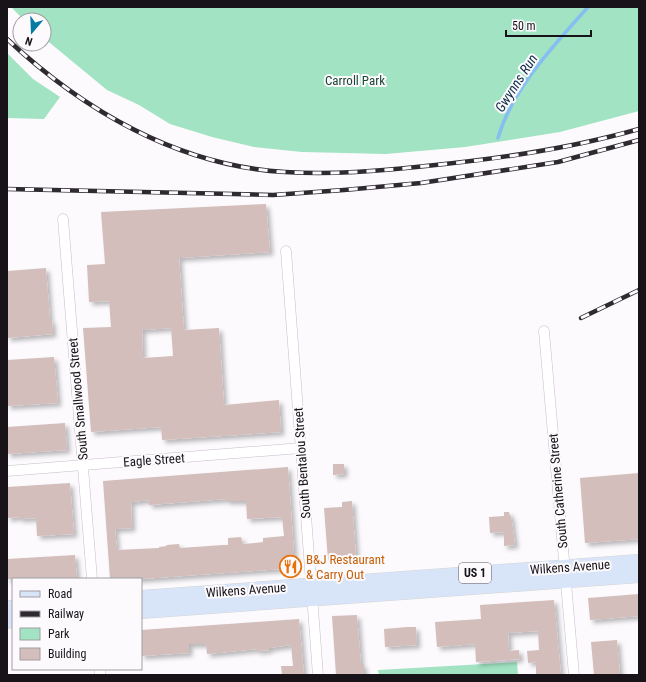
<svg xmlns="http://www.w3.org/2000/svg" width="646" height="682" font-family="'Roboto Condensed',sans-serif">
	<defs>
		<filter id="shadow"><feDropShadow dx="3.5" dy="3.5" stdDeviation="2" flood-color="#0004"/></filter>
	</defs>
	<rect width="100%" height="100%" fill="#fcfafd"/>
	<g fill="#a1e3c2">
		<polygon points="11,7 639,7 639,111 560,132 465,147 386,154 302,152 254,147 212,137 170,124 139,105 107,90 44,38 44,20 24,20"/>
		<polygon points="7,53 33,79 60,97 44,119 7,118"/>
		<polygon points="517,662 518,675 379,675 378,670"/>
	</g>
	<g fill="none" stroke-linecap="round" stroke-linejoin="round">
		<path stroke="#85bff2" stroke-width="3.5" d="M 498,138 C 512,89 555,44 588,7"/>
	</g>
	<g fill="#d3bebc" fill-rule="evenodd" filter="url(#shadow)">
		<path d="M 266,204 L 270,252 L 179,258 L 184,330 L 219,328 L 224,405 L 279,400 L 281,432 L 162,440 L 161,427 L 91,432 L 83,328 L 111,327 L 109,301 L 89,302 L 87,265 L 105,264 L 101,212 ZM 171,328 L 173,356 L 143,358 L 142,330 Z"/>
		<polygon points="46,268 50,320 52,320 53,334 7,338 7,271"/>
		<polygon points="54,357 58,403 7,406 7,360"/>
		<polygon points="65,423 67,450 7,454 7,427"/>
		<polygon points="333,464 344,464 344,474 333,475"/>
		<path d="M 288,467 L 295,568 L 141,579 L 110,579 L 103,481 ZM 226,499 L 226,501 L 246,501 L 247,519 L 282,517 L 284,536 L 263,538 L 263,542 L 255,543 L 243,544 L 241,537 L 228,538 L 228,545 L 223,545 L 180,548 L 179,544 L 166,545 L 167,546 L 159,547 L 159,548 L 117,550 L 115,529 L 132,528 L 131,502 L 149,500 L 149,505 Z"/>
		<polygon points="639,473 639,539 585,543 580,478"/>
		<polygon points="70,483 74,534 37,536 36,518 20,519 20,517 7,518 7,487"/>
		<polygon points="352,501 356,558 328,560 324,508 342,507 342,502"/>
		<polygon points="504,512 509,512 510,516 511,515 515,545 504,546 504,532 490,533 489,517 504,516"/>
		<polygon points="75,555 77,579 7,579 7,559"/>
		<polygon points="639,594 639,616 590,620 588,598"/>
		<polygon points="554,600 561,675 536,675 536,662 528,663 527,651 539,650 538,631 508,633 509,651 519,650 520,659 476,662 475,644 437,647 435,622 481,619 480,605"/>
		<polygon points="357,615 361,665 364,665 364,675 336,675 332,616"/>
		<polygon points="299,619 304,675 282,675 281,666 293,666 291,645 269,648 269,650 257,651 257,649 207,654 206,644 189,644 189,653 141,656 141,630"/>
		<polygon points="407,627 416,627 417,645 385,647 384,629"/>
		<polygon points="617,640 620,675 594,675 591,642"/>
	</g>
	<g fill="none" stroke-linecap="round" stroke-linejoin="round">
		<defs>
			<g id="minor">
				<polyline points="63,219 92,579"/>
				<polyline points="286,251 318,675"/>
				<polyline points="544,331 574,675"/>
				<polyline points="7,471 301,448"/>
				<polyline points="100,669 100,675"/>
			</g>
			<g id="primary">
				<polyline points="141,598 639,562"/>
				<polyline points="7,608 13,608"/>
				<polyline points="141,611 639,575"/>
				<polyline points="7,621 13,620"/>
			</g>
		</defs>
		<use href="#minor" stroke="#c7bdcc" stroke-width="11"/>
		<use href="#primary" stroke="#d5d5d6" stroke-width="16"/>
		<use href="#minor" stroke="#fff" stroke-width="10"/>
		<use href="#primary" stroke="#d8e5f8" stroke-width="15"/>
		<defs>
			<g id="rail">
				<path d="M 7,39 C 83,110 178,166 285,172 C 332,175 379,171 426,166 C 498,159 569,149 639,129"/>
				<polyline points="7,189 273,195 344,190 421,183 558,162 639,140"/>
				<polyline points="581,318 639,290"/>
			</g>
		</defs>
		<use href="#rail" stroke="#2e2a30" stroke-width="4.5"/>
		<use href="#rail" stroke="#fcfafd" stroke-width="3" stroke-dasharray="9" stroke-linecap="butt"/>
	</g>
	<defs>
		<symbol id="restaurant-ring" viewBox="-11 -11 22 22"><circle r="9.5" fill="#fcfafd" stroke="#e8710a" stroke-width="1.5"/><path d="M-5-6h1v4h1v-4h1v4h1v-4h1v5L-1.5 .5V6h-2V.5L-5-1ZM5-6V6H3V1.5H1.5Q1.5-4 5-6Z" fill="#e8710a"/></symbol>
	</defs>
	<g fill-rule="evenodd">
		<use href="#restaurant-ring" x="278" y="554" width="25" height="25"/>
	</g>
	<g text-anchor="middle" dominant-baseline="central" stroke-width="4" stroke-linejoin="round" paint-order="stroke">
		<rect fill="#fcfafd" stroke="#5c585d" stroke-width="1" x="459" y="563" width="32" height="20" rx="3"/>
		<g font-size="12" font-weight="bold" fill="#171319">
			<text x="475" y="573">US 1</text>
		</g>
		<g font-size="13" fill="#1b4734" stroke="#fcfafd">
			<text x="355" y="80">Carroll Park</text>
		</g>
		<g font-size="13" fill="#171319" stroke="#fcfafd">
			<text transform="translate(78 399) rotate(-95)">South Smallwood Street</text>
			<text transform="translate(154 460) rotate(-4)">Eagle Street</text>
			<text transform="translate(302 463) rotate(-94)">South Bentalou Street</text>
			<text transform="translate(558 491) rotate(-95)">South Catherine Street</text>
			<text transform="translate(570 567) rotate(-4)">Wilkens Avenue</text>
			<text transform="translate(246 590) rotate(-4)">Wilkens Avenue</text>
		</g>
		<g font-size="13" fill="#c56008" stroke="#fcfafd" text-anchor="start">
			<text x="306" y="559">B&amp;J Restaurant<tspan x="306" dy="15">&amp; Carry Out</tspan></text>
		</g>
		<g font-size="14" font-style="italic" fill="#0d2d46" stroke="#fcfafd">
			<text transform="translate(516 83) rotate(-57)">Gwynns Run</text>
		</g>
	</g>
	<rect width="646" height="682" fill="none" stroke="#171319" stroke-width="16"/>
	<rect x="12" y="578" width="130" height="92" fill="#fcfafd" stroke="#a09ea2"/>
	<rect x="20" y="591" width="20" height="6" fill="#d8e5f8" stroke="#a09ea2"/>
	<text x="48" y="598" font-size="12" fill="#171319">Road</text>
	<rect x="20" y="611" width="20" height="6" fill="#2e2a30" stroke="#a09ea2"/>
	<text x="48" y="618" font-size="12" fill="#171319">Railway</text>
	<rect x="20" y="628" width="20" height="12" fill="#a1e3c2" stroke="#a09ea2"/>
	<text x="48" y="638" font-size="12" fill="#171319">Park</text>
	<rect x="20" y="648" width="20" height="12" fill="#d3bebc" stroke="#a09ea2"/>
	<text x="48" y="658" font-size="12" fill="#171319">Building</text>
	<g transform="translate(32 32) rotate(199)"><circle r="19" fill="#fcfafd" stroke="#a09ea2"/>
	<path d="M0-3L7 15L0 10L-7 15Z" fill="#057aa3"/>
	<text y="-6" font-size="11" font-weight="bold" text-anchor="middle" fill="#171319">N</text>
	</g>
	<path d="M506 30v6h85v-6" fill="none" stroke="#171319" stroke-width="2"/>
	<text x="512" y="30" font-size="12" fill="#171319" stroke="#fcfafd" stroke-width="3" paint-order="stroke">50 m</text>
</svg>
